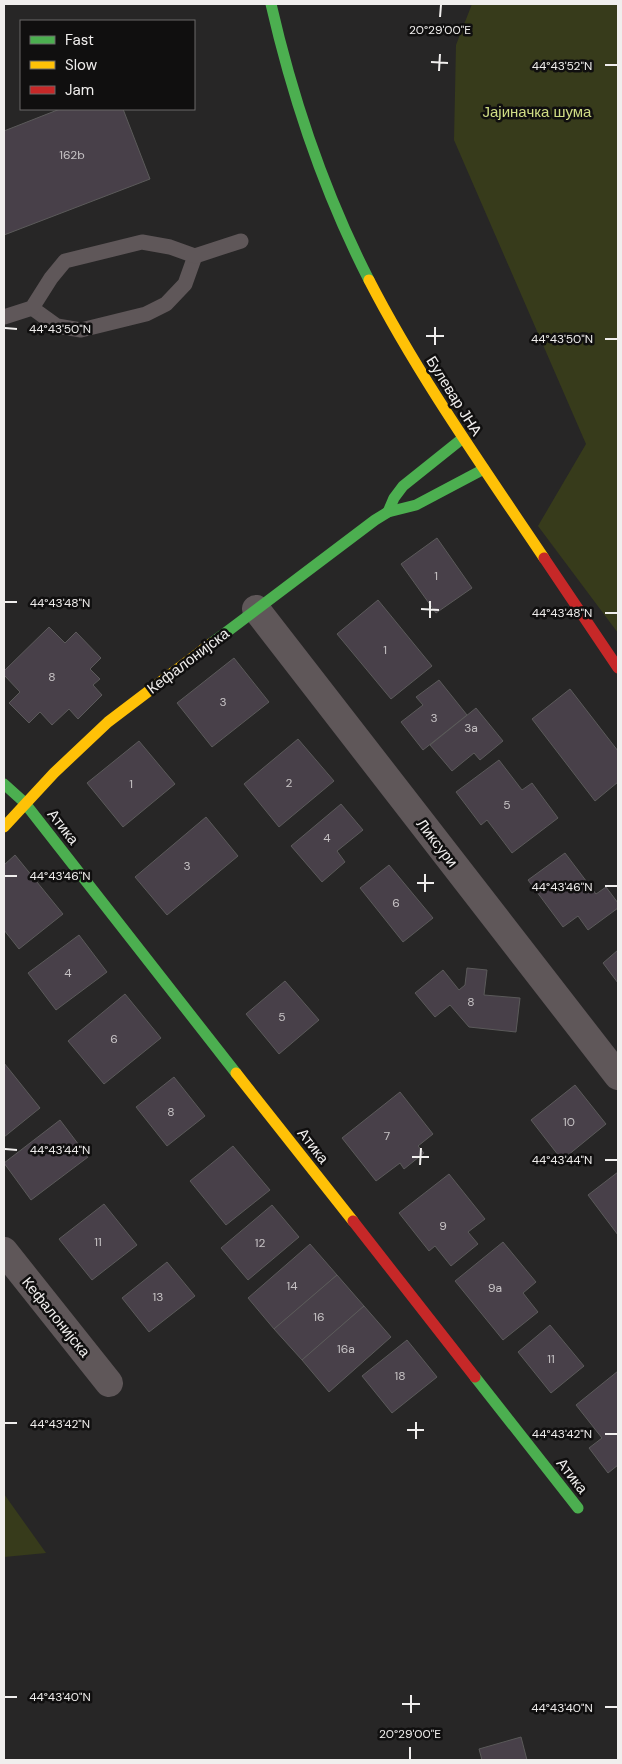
<svg xmlns="http://www.w3.org/2000/svg" width="622" height="1764" font-family="'DM Sans',sans-serif">
	<rect width="100%" height="100%" fill="#272626"/>
	<g fill="#373b1b">
		<polygon points="472,4 618,4 618,633 538,526 586,444 454,140 456,45"/>
		<polygon points="4,1494 46,1553 4,1557"/>
	</g>
	<g fill="#484049" stroke="#5b5a5a">
		<polygon points="60,109 123,109 150,179 4,235 4,131"/>
		<polygon points="437,538 472,588 436,613 401,564"/>
		<polygon points="378,600 432,666 391,699 337,634"/>
		<polygon points="49,627 65,643 76,632 101,658 90,669 100,679 93,685 102,695 78,719 69,709 52,725 40,712 29,723 9,703 20,692 4,675 4,671"/>
		<polygon points="234,658 269,702 212,747 177,703"/>
		<polygon points="439,680 467,715 423,750 401,722 423,705 416,697"/>
		<polygon points="570,689 618,751 618,782 595,801 532,719"/>
		<polygon points="476,708 503,741 480,760 474,753 452,771 430,745"/>
		<polygon points="298,739 334,781 279,827 244,784"/>
		<polygon points="139,741 175,784 123,827 87,783"/>
		<polygon points="499,760 522,790 532,783 558,818 512,853 487,820 481,825 456,792"/>
		<polygon points="341,804 363,830 337,851 345,862 322,882 291,846"/>
		<polygon points="206,817 238,856 167,915 135,877"/>
		<polygon points="565,853 596,894 606,887 618,903 618,908 588,930 578,916 563,927 528,880"/>
		<polygon points="15,855 63,914 19,949 4,930 4,865"/>
		<polygon points="389,865 433,918 403,942 360,888"/>
		<polygon points="79,935 107,972 56,1010 28,973"/>
		<polygon points="618,950 618,983 603,963"/>
		<polygon points="467,968 487,970 484,995 520,998 516,1032 469,1027 450,1005 435,1017 415,993 443,970 459,990 465,985"/>
		<polygon points="285,981 319,1020 279,1054 246,1014"/>
		<polygon points="125,994 161,1038 104,1084 68,1041"/>
		<polygon points="4,1063 40,1108 4,1137"/>
		<polygon points="174,1077 205,1116 167,1146 136,1107"/>
		<polygon points="575,1085 606,1124 562,1160 531,1120"/>
		<polygon points="400,1092 433,1134 418,1146 424,1153 404,1169 400,1163 376,1181 342,1138"/>
		<polygon points="60,1120 88,1157 31,1200 4,1163"/>
		<polygon points="233,1146 270,1190 226,1225 190,1181"/>
		<polygon points="618,1172 618,1235 588,1195"/>
		<polygon points="449,1174 485,1219 468,1232 478,1244 451,1266 435,1246 429,1251 399,1213"/>
		<polygon points="104,1204 137,1245 92,1280 59,1239"/>
		<polygon points="272,1205 299,1237 248,1280 221,1248"/>
		<polygon points="503,1242 536,1282 523,1293 538,1312 503,1340 455,1281"/>
		<polygon points="310,1244 337,1275 274,1329 248,1298"/>
		<polygon points="167,1262 195,1296 149,1332 122,1298"/>
		<polygon points="337,1275 364,1306 302,1360 274,1329"/>
		<polygon points="364,1306 391,1337 329,1392 302,1360"/>
		<polygon points="550,1325 584,1366 551,1393 518,1352"/>
		<polygon points="407,1340 437,1377 392,1413 362,1376"/>
		<polygon points="618,1371 618,1465 608,1473 589,1448 602,1438 576,1405"/>
		<polygon points="521,1737 527,1760 482,1760 479,1749"/>
	</g>
	<g fill="none" stroke-linecap="round" stroke-linejoin="round">
		<g stroke="#5f5759" stroke-width="15">
			<polyline points="32,308 57,326 81,330 146,314 166,304 185,284 195,256"/>
			<polyline points="4,317 32,308 51,278 65,261 142,242 170,247 195,256 241,241"/>
		</g>
		<g stroke="#5f5759" stroke-width="28">
			<polyline points="256,609 618,1076"/>
			<polyline points="4,1251 109,1383"/>
		</g>
		<g stroke="#4caf50" stroke-width="11">
			<path d="M 271,4 C 293,100 324,192 369,280"/>
			<polyline points="388,512 394,498 403,486 463,438"/>
			<polyline points="212,643 375,520 388,512 416,505 484,469"/>
			<polyline points="4,784 24,802 236,1073"/>
			<polyline points="475,1377 578,1508"/>
		</g>
		<g stroke="#ffc107" stroke-width="11">
			<path d="M 369,280 C 419,377 483,467 544,558"/>
			<polyline points="4,827 54,773 108,722 212,643"/>
			<polyline points="236,1073 353,1221"/>
		</g>
		<g stroke="#c62828" stroke-width="11">
			<polyline points="544,558 618,668"/>
			<polyline points="353,1221 475,1377"/>
		</g>
	</g>
	<path fill="none" stroke="#f0eeed" stroke-width="2" d="M 440,17 L 441,5M 431,62 L 448,63M 605,65 L 617,65M 439,71 L 440,54M 5,328 L 17,329M 426,336 L 444,336M 605,339 L 617,339M 435,345 L 435,327M 5,602 L 17,602M 421,609 L 439,610M 605,613 L 617,613M 430,618 L 430,601M 5,876 L 17,876M 417,883 L 434,883M 605,886 L 617,886M 425,892 L 425,874M 5,1149 L 17,1150M 412,1157 L 429,1157M 605,1160 L 617,1160M 420,1165 L 421,1148M 5,1423 L 17,1423M 407,1430 L 424,1430M 605,1434 L 617,1434M 416,1439 L 416,1422M 5,1697 L 17,1697M 402,1704 L 420,1704M 605,1707 L 617,1707M 411,1713 L 411,1695M 410,1759 L 410,1747"/>
	<g text-anchor="middle" dominant-baseline="central" stroke-width="5" stroke-linejoin="round" paint-order="stroke">
		<g font-size="12" fill="#c6c2c4">
			<text x="72" y="155">162b</text>
			<text x="436" y="576">1</text>
			<text x="385" y="650">1</text>
			<text x="52" y="677">8</text>
			<text x="223" y="702">3</text>
			<text x="434" y="718">3</text>
			<text x="471" y="728">3a</text>
			<text x="289" y="783">2</text>
			<text x="131" y="784">1</text>
			<text x="507" y="805">5</text>
			<text x="327" y="838">4</text>
			<text x="187" y="866">3</text>
			<text x="396" y="903">6</text>
			<text x="68" y="973">4</text>
			<text x="471" y="1002">8</text>
			<text x="282" y="1017">5</text>
			<text x="114" y="1039">6</text>
			<text x="171" y="1112">8</text>
			<text x="569" y="1122">10</text>
			<text x="387" y="1136">7</text>
			<text x="443" y="1226">9</text>
			<text x="98" y="1242">11</text>
			<text x="260" y="1243">12</text>
			<text x="292" y="1286">14</text>
			<text x="495" y="1288">9a</text>
			<text x="158" y="1297">13</text>
			<text x="319" y="1317">16</text>
			<text x="346" y="1349">16a</text>
			<text x="551" y="1359">11</text>
			<text x="400" y="1376">18</text>
		</g>
		<g font-size="15" fill="#d0dd85" stroke="#100f0f">
			<text x="537" y="112">Јајиначка шума</text>
		</g>
		<g font-size="15" fill="#f0eeed" stroke="#100f0f">
			<text transform="translate(454 396) rotate(58)">Булевар ЈНА</text>
			<text transform="translate(188 661) rotate(-37)">Кефалонијска</text>
			<text transform="translate(63 827) rotate(52)">Атика</text>
			<text transform="translate(437 843) rotate(52)">Ликсури</text>
			<text transform="translate(313 1146) rotate(52)">Атика</text>
			<text transform="translate(56 1317) rotate(51)">Кефалонијска</text>
			<text transform="translate(572 1476) rotate(52)">Атика</text>
		</g>
	</g>
	<g font-size="12" text-anchor="middle" fill="#f0eeed" stroke="#100f0f" stroke-width="5" stroke-linejoin="round" paint-order="stroke">
		<text x="440" y="34">20°29'00"E</text>
		<text x="562" y="70">44°43'52"N</text>
		<text x="60" y="333">44°43'50"N</text>
		<text x="562" y="343">44°43'50"N</text>
		<text x="60" y="607">44°43'48"N</text>
		<text x="562" y="617">44°43'48"N</text>
		<text x="60" y="880">44°43'46"N</text>
		<text x="562" y="891">44°43'46"N</text>
		<text x="60" y="1154">44°43'44"N</text>
		<text x="562" y="1164">44°43'44"N</text>
		<text x="60" y="1428">44°43'42"N</text>
		<text x="562" y="1438">44°43'42"N</text>
		<text x="60" y="1701">44°43'40"N</text>
		<text x="562" y="1712">44°43'40"N</text>
		<text x="410" y="1738">20°29'00"E</text>
	</g>
	<rect width="622" height="1764" fill="none" stroke="#f0eeed" stroke-width="10"/>
	<rect x="20" y="20" width="175" height="90" fill="#100f0f" stroke="#6a6868"/>
	<rect x="30" y="36" width="25" height="8" fill="#4caf50" stroke="#6a6868"/>
	<text x="65" y="45" font-size="15" fill="#f0eeed">Fast</text>
	<rect x="30" y="61" width="25" height="8" fill="#ffc107" stroke="#6a6868"/>
	<text x="65" y="70" font-size="15" fill="#f0eeed">Slow</text>
	<rect x="30" y="86" width="25" height="8" fill="#c62828" stroke="#6a6868"/>
	<text x="65" y="95" font-size="15" fill="#f0eeed">Jam</text>
</svg>
